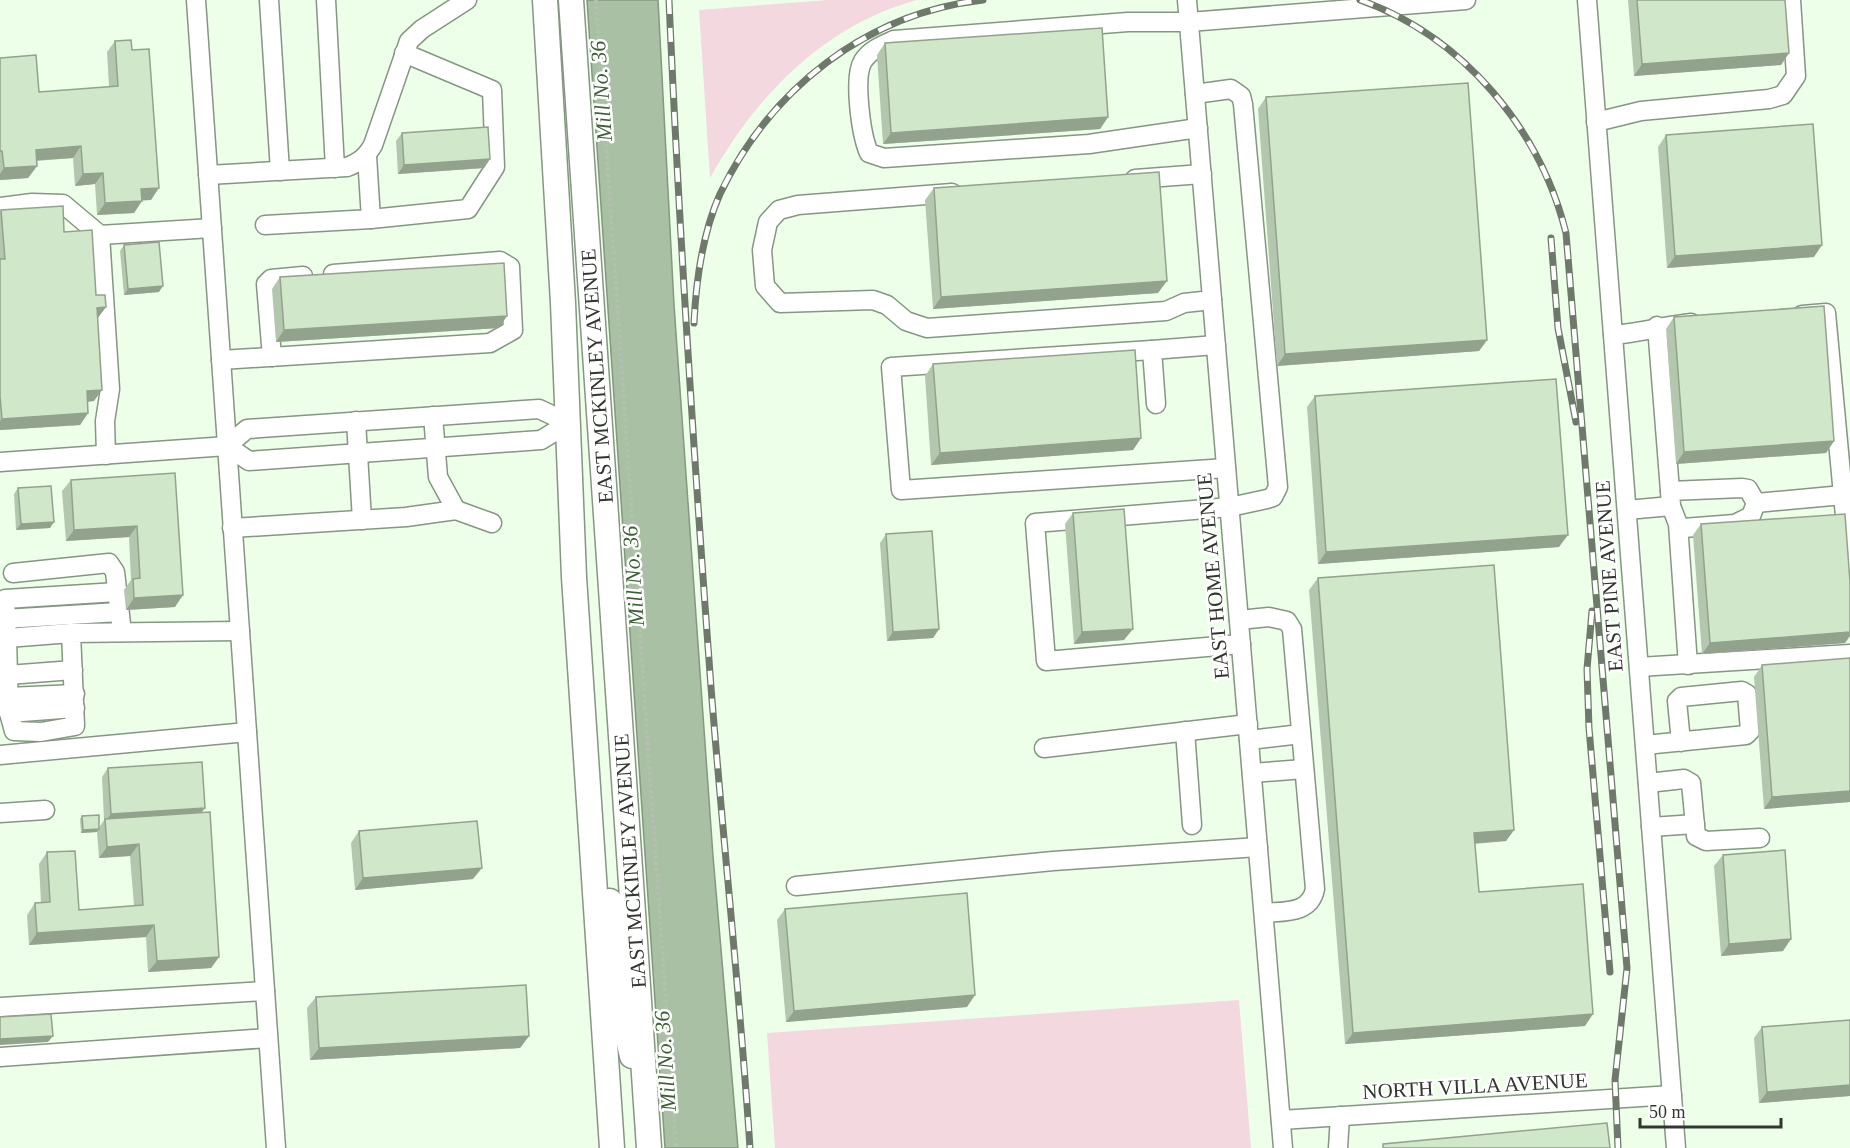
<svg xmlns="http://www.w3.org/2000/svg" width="1850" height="1148" font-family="Georgia,serif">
	<rect width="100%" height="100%" fill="#edffe8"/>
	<g fill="#f4d8df">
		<path d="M 828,0 L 917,0 C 824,25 755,97 710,178 L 699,10 Z"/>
		<polygon points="1239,1000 1251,1148 775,1148 767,1033"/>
	</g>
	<polygon fill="#a9c0a4" stroke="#859781" stroke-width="1.5" points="587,0 658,0 674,305 713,856 738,1148 665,1148"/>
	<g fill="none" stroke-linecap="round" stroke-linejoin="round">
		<defs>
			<g id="minor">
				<polyline points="196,0 276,1148"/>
				<polyline points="269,0 280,171"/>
				<polyline points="326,0 335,168"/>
				<polyline points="1187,0 1283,1148"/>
				<polyline points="1587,0 1676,1148"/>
				<polyline points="1195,94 1231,89 1241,96 1243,104 1278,487 1273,497 1267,499 1230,507 1035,523 1046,661 1241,644"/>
				<polyline points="1596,122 1641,111 1769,99 1783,95 1796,76 1791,0"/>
				<path d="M 1198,128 L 1089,144 L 884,158 L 869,153 C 861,135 853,77 863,61 C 870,50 883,45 894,40 L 1128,22 L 1189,22 L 1466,0"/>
				<path d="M 208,175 L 347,167 C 360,162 366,157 373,145 L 409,41 L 422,29 L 467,0"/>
				<polyline points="1135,179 1202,174"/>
				<polyline points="952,193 798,205 779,210 768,222 762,250 765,286 780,303 873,300 887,305 906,321 927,328 1166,311 1184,303 1212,300"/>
				<polyline points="0,207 32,203 63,204 100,235"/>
				<polyline points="371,219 468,209 495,167 492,90 404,53"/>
				<polyline points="265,225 371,219 367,156"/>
				<polyline points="1802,315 1826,313 1843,495"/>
				<polyline points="1657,326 1670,491"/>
				<path d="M 1613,335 C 1639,333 1664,326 1691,323"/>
				<polyline points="1152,350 891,367 901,490 1226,468"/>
				<polyline points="272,357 266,284 271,279 303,276"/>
				<polyline points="221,360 490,343 513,330 510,267 500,261 333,274"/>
				<polyline points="1156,404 1152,350 1216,345"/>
				<polygon points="539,409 569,423 541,440 249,461 227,446 247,429"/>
				<polyline points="433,416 438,477 456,510"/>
				<polyline points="356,421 362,520"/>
				<polyline points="106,455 105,421 110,389 100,235 212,228"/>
				<polyline points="0,462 227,446"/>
				<polyline points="1756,503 1843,495 1850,567"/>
				<polyline points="1627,510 1671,506"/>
				<polyline points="1678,524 1683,528 1735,524 1751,516 1756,503 1748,489 1742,488 1670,491 1671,506 1678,524 1688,665"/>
				<polyline points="232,528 406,517 456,510 492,523"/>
				<polyline points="13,573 109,563 115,572 122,632"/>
				<polyline points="4,619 119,612"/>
				<path d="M 1239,620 L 1269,617 L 1287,621 L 1292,629 L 1315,889 C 1310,914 1285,911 1264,913"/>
				<polyline points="71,633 75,726 41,732 14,731 9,713 7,638 71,633 240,631"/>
				<polyline points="7,638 5,599 117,592"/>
				<polyline points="1639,667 1850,654"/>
				<polyline points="8,675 73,670"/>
				<polyline points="8,697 75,694"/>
				<polyline points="9,713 75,708"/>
				<polyline points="1185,731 1192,825"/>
				<polyline points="1249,740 1301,734"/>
				<polyline points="1645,745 1746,735 1750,731 1747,694 1742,691 1681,697 1677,701 1681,742"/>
				<polyline points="1044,748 1248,724"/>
				<polyline points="0,755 247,732"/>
				<polyline points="1252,773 1304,769"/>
				<polyline points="1648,783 1684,779 1691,783 1696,836 1706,841 1760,838"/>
				<polyline points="0,813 45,810"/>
				<polyline points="1651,827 1695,824"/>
				<polyline points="796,886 1053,861 1258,847"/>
				<polyline points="0,1007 265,991"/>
				<polyline points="0,1057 268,1038"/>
				<polyline points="1281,1120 1672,1095"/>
				<polyline points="1338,1148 1340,1116"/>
			</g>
			<g id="major">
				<polyline points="545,0 563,303 574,577 612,1148"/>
				<polyline points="571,0 649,1148"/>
				<polyline points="610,901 622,1014 632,1056"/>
			</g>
		</defs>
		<use href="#minor" stroke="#859682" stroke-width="21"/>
		<use href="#major" stroke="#859682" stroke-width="27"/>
		<polyline stroke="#b3c1af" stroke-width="4" stroke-dasharray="3 3" stroke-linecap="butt" points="596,0 676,1148"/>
		<use href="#minor" stroke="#fff" stroke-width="18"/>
		<use href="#major" stroke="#fff" stroke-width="24"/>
		<defs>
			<g id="rail">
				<path d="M 669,0 C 679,229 694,458 711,687 C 723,841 740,994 750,1148"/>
				<path d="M 1360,0 C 1462,36 1540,128 1566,233 L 1627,968 L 1615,1080 L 1618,1148"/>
				<polyline points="1551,238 1558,328 1576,422"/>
				<path d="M 694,323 C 696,281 703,232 720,194 C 770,89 867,13 983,0"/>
				<polyline points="1592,611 1587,669 1589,728 1610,972"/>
			</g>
		</defs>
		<use href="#rail" stroke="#6e796b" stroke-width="7"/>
		<use href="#rail" stroke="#fff" stroke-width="4.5" stroke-dasharray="14" stroke-linecap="butt"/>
	</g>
	<g fill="#b3c7ae">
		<polygon points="1628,0 1785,0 1789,53 1781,65 1634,76"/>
		<polygon points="115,41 132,50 151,200 142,200 134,213 97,215 95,184 75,186 73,158 36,161 37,166 28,178 0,180 0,58 39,92 109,87 107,52"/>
		<polygon points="885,43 1108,117 1100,129 883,144 877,55"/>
		<polygon points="1266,97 1487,340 1479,351 1277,366 1258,109"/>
		<polygon points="402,133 490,159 484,168 398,174 396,141"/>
		<polygon points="1666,135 1814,257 1667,268 1658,147"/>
		<polygon points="934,188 1158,293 933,309 925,200"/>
		<polygon points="1,210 64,232 96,295 106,307 97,319 94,401 88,402 88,413 80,425 0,430 0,212"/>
		<polygon points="124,245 159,292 124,295 120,251"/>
		<polygon points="280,277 499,328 276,342 272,289"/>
		<polygon points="1674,317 1834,441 1826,453 1676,464 1666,329"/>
		<polygon points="933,364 1141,438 1133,450 931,465 925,376"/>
		<polygon points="1315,396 1559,547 1318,564 1307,407"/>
		<polygon points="175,473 175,607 126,610 124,590 131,580 129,537 66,541 62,491 71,480"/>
		<polygon points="18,488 50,528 16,530 14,494"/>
		<polygon points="1073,513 1124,640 1074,644 1065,524"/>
		<polygon points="1701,524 1845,643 1702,654 1693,535"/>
		<polygon points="886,534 939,629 933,638 887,641 880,543"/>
		<polygon points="1318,578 1514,830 1506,841 1475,844 1479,892 1585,1026 1345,1044 1309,590"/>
		<polygon points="1762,665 1850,802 1764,809 1754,677"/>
		<polygon points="108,768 201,813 219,957 211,968 148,972 146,937 29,945 27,915 35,903 41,903 39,864 47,852 79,910 134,906 130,856 99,858 97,832 81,833 80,819 82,816 99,828 104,820 102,777"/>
		<polygon points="359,831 473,879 355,890 351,843"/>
		<polygon points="1723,855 1783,951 1721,956 1714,866"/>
		<polygon points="785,909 967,1007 786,1022 777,920"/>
		<polygon points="316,997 529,1036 520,1048 310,1060 307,1008"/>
		<polygon points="1850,1020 1850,1096 1759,1103 1754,1038 1762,1027"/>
	</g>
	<g fill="#92a28d">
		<polygon points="1789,53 1781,65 1634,76 1642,64"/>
		<polygon points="1108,117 1100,129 883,144 891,133"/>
		<polygon points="81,146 73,158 27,161 36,150"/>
		<polygon points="490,159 484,168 398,174 404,165"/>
		<polygon points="37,166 28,178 0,180 0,174 4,168"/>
		<polygon points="103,173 95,184 75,186 83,174"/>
		<polygon points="159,188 151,200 133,201 141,189"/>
		<polygon points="142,201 134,213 97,215 105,203"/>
		<polygon points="1822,245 1814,257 1667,268 1675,256"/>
		<polygon points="1167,281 1158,293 933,309 941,297"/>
		<polygon points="163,286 159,292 124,295 128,289"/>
		<polygon points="106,307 97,319 97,308"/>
		<polygon points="507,316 499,328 276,342 284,330"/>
		<polygon points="1487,340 1479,351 1277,366 1285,354"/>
		<polygon points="102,390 94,401 79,402 87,391"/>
		<polygon points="88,413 80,425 0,430 0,421 2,419"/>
		<polygon points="1141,438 1133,450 931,465 940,453"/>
		<polygon points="1834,441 1826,453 1676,464 1684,452"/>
		<polygon points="54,522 50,528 16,530 21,524"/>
		<polygon points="137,526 129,537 66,541 74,530"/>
		<polygon points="1568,535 1559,547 1318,564 1326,552"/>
		<polygon points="183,595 175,607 126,610 134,598"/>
		<polygon points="939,629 933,638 887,641 893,632"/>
		<polygon points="1133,629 1124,640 1074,644 1082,632"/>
		<polygon points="1850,632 1850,636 1845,643 1702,654 1710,643"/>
		<polygon points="1850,791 1850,802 1764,809 1772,797"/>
		<polygon points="205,808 198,817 105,822 111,814"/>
		<polygon points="99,829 97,832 81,833 83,830"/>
		<polygon points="1514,830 1506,841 1466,844 1474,833"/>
		<polygon points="139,844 130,856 99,858 107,847"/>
		<polygon points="482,868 473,879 355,890 363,878"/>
		<polygon points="154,925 146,937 29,945 37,933"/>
		<polygon points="1791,939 1783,951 1721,956 1729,944"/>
		<polygon points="219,957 211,968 148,972 157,961"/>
		<polygon points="975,995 967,1007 786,1022 794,1011"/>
		<polygon points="1593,1014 1585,1026 1345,1044 1353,1033"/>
		<polygon points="53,1036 48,1042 0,1045 0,1039"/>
		<polygon points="529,1036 520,1048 310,1060 319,1048"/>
		<polygon points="1850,1085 1850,1096 1759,1103 1767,1092"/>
	</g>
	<g fill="#d0e7ca" stroke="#92a28d" stroke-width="1.5">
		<polygon points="1637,0 1785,0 1789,53 1642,64"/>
		<polygon points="1102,28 1108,117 891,133 885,43"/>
		<polygon points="131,40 132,50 149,49 159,188 141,189 142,201 105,203 103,173 83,174 81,146 36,150 37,166 4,168 2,151 0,151 0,58 36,55 39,92 118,86 115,41"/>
		<polygon points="1468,83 1487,340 1285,354 1266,97"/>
		<polygon points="1813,124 1822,245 1675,256 1666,135"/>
		<polygon points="488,127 490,159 404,165 402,133"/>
		<polygon points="1159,172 1167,281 941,297 934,188"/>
		<polygon points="63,206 64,232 92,230 96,295 105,295 106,307 97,308 102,390 87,391 88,413 2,419 0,396 0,259 5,259 1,210"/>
		<polygon points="159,242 163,286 128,289 124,245"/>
		<polygon points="504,263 507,316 284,330 280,277"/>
		<polygon points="1824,306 1834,441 1684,452 1674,317"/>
		<polygon points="1135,350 1141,438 940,453 933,364"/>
		<polygon points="1556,379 1568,535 1326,552 1315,396"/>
		<polygon points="175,473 183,595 134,598 133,579 140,578 137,526 74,530 71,480"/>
		<polygon points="51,486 54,522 21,524 18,488"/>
		<polygon points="1124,509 1133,629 1082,632 1073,513"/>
		<polygon points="1845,514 1850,582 1850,632 1710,643 1701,524"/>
		<polygon points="932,531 939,629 893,632 886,534"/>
		<polygon points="1494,565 1514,830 1474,833 1479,892 1583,884 1593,1014 1353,1033 1318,578"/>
		<polygon points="1850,658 1850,791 1772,797 1762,665"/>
		<polygon points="202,762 205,808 111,814 108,768"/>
		<polygon points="210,812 219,957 157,961 154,925 37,933 35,903 50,902 47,852 75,851 79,910 143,905 139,844 107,847 105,819"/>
		<polygon points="99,815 99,829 83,830 82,816"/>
		<polygon points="477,821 482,868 363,878 359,831"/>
		<polygon points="1785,850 1791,939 1729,944 1723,855"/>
		<polygon points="967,893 975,995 794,1011 785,909"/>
		<polygon points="526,985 529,1036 319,1048 316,997"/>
		<polygon points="51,1014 53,1036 0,1039 0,1017"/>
		<polygon points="1850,1020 1850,1085 1767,1092 1762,1027"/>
		<polygon points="1607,1123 1610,1148 1383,1148 1383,1144"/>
	</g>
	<g text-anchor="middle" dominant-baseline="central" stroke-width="5" stroke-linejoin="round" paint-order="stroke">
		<g font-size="21" fill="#30372e" stroke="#fff">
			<text transform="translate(597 376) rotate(-94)">EAST MCKINLEY AVENUE</text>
			<text transform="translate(1213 576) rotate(-95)">EAST HOME AVENUE</text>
			<text transform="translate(1609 576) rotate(-94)">EAST PINE AVENUE</text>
			<text transform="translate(630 861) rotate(-94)">EAST MCKINLEY AVENUE</text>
			<text transform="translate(1475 1086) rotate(-3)">NORTH VILLA AVENUE</text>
		</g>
		<g font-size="22" font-style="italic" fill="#3d5f35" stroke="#fff">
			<text transform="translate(601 91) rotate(-94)">Mill No. 36</text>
			<text transform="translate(633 576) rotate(-94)">Mill No. 36</text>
			<text transform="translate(665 1061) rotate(-94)">Mill No. 36</text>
		</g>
	</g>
	<path d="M1640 1118v9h141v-9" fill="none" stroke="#30372e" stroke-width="3"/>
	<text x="1649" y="1118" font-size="18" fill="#30372e" stroke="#ffffff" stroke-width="4.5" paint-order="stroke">50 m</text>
</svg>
